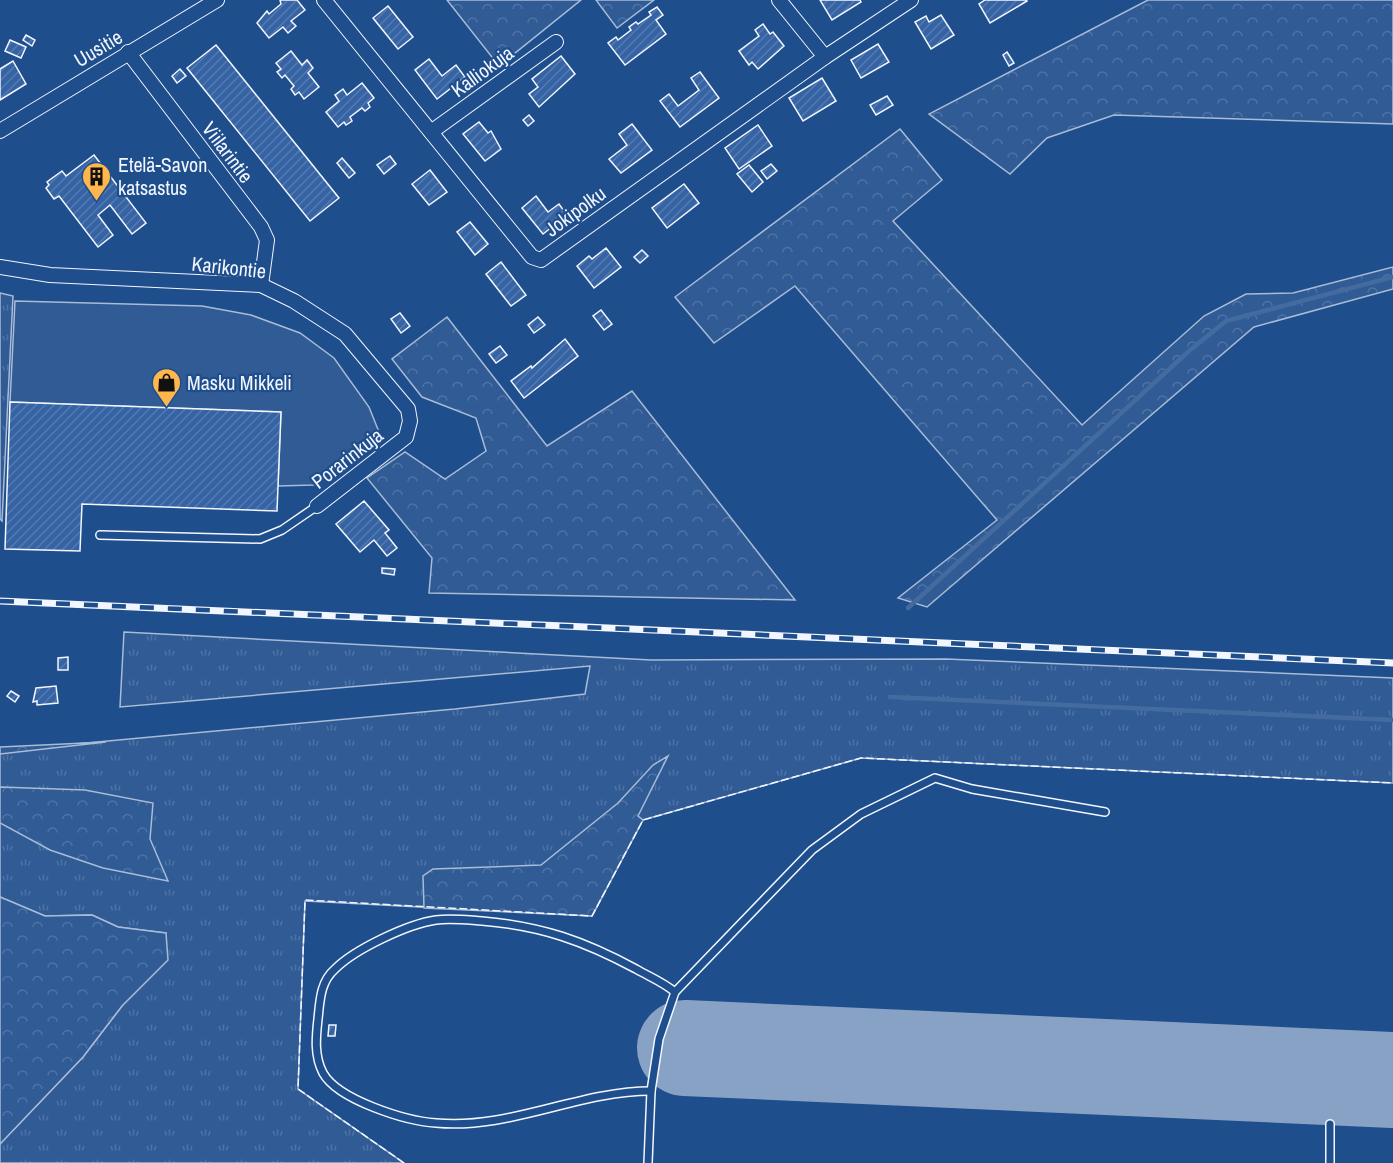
<svg xmlns="http://www.w3.org/2000/svg" width="1393" height="1163" font-family="'Archivo Narrow',sans-serif">
	<defs>
		<pattern id="grass-tufts" width="24" height="20" patternUnits="userSpaceOnUse" patternTransform="scale(1.5)"><rect width="24" height="20" fill="#305b95"/><path d="M3 7l-1-3M5 7V3M7 7l1-3M15 17l-1-3M17 17v-4M19 17l1-3" fill="none" stroke="#4e73a5"/></pattern>
		<pattern id="forest-crowns" width="20" height="18" patternUnits="userSpaceOnUse" patternTransform="scale(1.5)"><rect width="20" height="18" fill="#305b95"/><path d="M2 6a3 3 0 1 1 6 0M12 15a3 3 0 1 1 6 0" fill="none" stroke="#4e73a5"/></pattern>
		<pattern id="building-hatch" width="6" height="6" patternUnits="userSpaceOnUse" patternTransform="scale(1.5)"><rect width="6" height="6" fill="#3563a3"/><path d="M-1 1l2-2M0 6l6-6M5 7l2-2" fill="none" stroke="#537ab1"/></pattern>
	</defs>
	<rect width="100%" height="100%" fill="#1f4e8c"/>
	<g fill="url(#grass-tufts)" stroke="#a8bbd7" stroke-width="1.5">
		<polygon points="0,293 13,296 2,521 0,519"/>
		<polygon points="124,632 651,660 946,659 1393,678 1393,783 861,758 643,820 592,916 305,901 298,1089 404,1163 0,1163 0,1144 83,1057 122,1006 166,933 118,927 92,915 45,916 0,897 0,751 455,709 585,694 590,666 120,707"/>
	</g>
	<g fill="url(#forest-crowns)" stroke="#a8bbd7" stroke-width="1.5">
		<polygon points="447,0 581,0 499,66"/>
		<polygon points="596,0 654,0 617,28"/>
		<polygon points="1148,0 1393,0 1393,124 1114,115 1047,138 1010,174 929,114"/>
		<polygon points="900,129 942,180 893,221 1082,425 1204,316 1246,294 1293,293 1393,267 1393,289 1254,327 927,607 898,598 997,520 795,286 714,343 675,297"/>
		<polygon points="447,317 547,446 632,391 795,600 429,593 432,558 367,478 405,452 445,479 486,451 476,418 422,397 392,359"/>
		<polygon points="106,742 0,754 0,747"/>
		<polygon points="668,756 638,816 643,820 592,916 424,908 423,876 433,869 541,865 618,803 653,765"/>
		<polygon points="0,787 85,790 153,803 150,839 168,881 103,868 50,850 0,823"/>
		<polygon points="0,897 45,916 92,915 118,927 166,933 168,960 122,1006 83,1057 0,1144"/>
	</g>
	<polygon fill="#305b95" stroke="#a8bbd7" stroke-width="1.5" points="15,301 202,306 251,315 300,333 334,358 369,407 379,432 314,485 278,486 281,412 10,402"/>
	<g fill="none" stroke-linecap="round" stroke-linejoin="round">
		<g stroke="#446ba0" stroke-width="4.5">
			<polyline points="908,608 1189,351 1226,321 1393,277"/>
			<polyline points="890,697 1393,720"/>
		</g>
		<polyline stroke="#88a2c6" stroke-width="96" points="685,1048 1393,1080"/>
	</g>
	<g fill="url(#building-hatch)" stroke="#f2f6ff" stroke-width="1.5">
		<polygon points="280,0 297,0 305,10 291,21 296,26 288,33 283,27 269,38 257,23 267,11 269,14 281,4"/>
		<polygon points="820,0 860,0 861,2 832,20"/>
		<polygon points="985,0 1026,0 1027,1 990,23 979,4"/>
		<polygon points="388,6 413,37 398,49 373,18"/>
		<polygon points="657,7 663,15 656,20 666,34 625,65 608,43 616,37 618,40 631,30 629,27 636,22 638,24 651,15 649,12"/>
		<polygon points="941,15 954,35 931,49 915,22 926,16 929,22"/>
		<polygon points="763,24 770,34 773,32 784,46 758,69 752,62 749,65 739,51 759,36 755,30"/>
		<polygon points="26,35 35,40 32,46 23,40"/>
		<polygon points="10,40 26,47 21,58 5,51"/>
		<polygon points="878,44 889,62 861,78 851,60"/>
		<polygon points="216,45 339,198 310,221 187,68"/>
		<polygon points="291,51 302,65 307,60 313,68 308,73 319,87 304,99 299,92 295,95 291,89 294,86 285,75 282,78 277,72 281,69 276,63"/>
		<polygon points="1007,52 1014,63 1009,66 1003,55"/>
		<polygon points="561,56 575,74 539,107 529,94 538,87 532,79"/>
		<polygon points="429,59 442,76 456,65 465,77 437,99 415,70"/>
		<polygon points="13,61 26,84 0,100 0,69"/>
		<polygon points="180,69 186,76 177,83 172,76"/>
		<polygon points="700,72 719,98 680,127 660,101 669,94 678,106 699,90 691,78"/>
		<polygon points="822,78 836,101 803,121 789,98"/>
		<polygon points="362,83 374,98 368,103 370,107 365,111 362,108 350,117 352,121 346,125 344,122 338,127 326,112 339,101 335,95 343,89 347,95"/>
		<polygon points="887,96 893,105 876,115 870,105"/>
		<polygon points="529,115 534,121 528,126 523,120"/>
		<polygon points="479,122 488,133 491,131 501,149 485,161 463,134"/>
		<polygon points="632,124 652,150 621,173 609,159 627,145 619,134"/>
		<polygon points="758,125 772,146 739,169 725,148"/>
		<polygon points="94,155 146,223 132,234 110,205 98,215 113,235 98,247 59,196 54,199 46,188 49,185 47,182 62,171 66,176"/>
		<polygon points="390,156 396,164 384,174 377,165"/>
		<polygon points="342,158 355,173 349,178 337,163"/>
		<polygon points="771,164 777,171 767,179 761,171"/>
		<polygon points="749,165 763,182 752,192 737,174"/>
		<polygon points="430,170 447,192 429,205 412,184"/>
		<polygon points="684,184 699,203 667,228 652,208"/>
		<polygon points="536,196 548,212 559,204 567,215 543,234 522,208"/>
		<polygon points="470,222 488,244 475,255 457,232"/>
		<polygon points="606,248 621,267 594,288 577,266 589,256 592,259"/>
		<polygon points="642,250 648,256 640,263 634,257"/>
		<polygon points="501,262 526,295 511,306 486,274"/>
		<polygon points="601,310 612,324 604,330 593,316"/>
		<polygon points="400,313 410,326 401,333 391,319"/>
		<polygon points="538,317 545,325 534,333 528,325"/>
		<polygon points="565,339 578,356 524,398 511,381 531,366 532,368"/>
		<polygon points="500,346 507,355 496,363 489,354"/>
		<polygon points="10,402 281,412 277,511 82,504 80,551 5,549"/>
		<polygon points="364,501 389,530 385,533 397,548 387,556 374,540 360,552 336,524"/>
		<polygon points="382,568 395,569 394,575 382,573"/>
		<polygon points="68,657 68,670 58,670 58,658"/>
		<polygon points="56,686 58,703 37,705 37,701 33,702 36,688"/>
		<polygon points="11,691 19,696 15,702 7,696"/>
		<polygon points="329,1025 336,1025 335,1036 328,1036"/>
	</g>
	<g fill="none" stroke-linecap="round" stroke-linejoin="round">
		<defs>
			<g id="lane">
				<polyline points="100,535 260,539 282,530 317,506"/>
				<path d="M 651,1091 C 578,1091 510,1130 436,1123 C 406,1121 338,1100 323,1073 C 314,1056 316,1037 318,1019 C 320,1001 320,982 335,969 C 355,949 408,924 436,920 C 451,918 467,920 482,921 C 542,926 584,941 636,969 C 650,977 663,982 675,992"/>
				<polyline points="1330,1124 1330,1163"/>
				<polyline points="648,1163 651,1091 659,1039 675,992 812,850 861,814 935,778 972,789 1105,812"/>
			</g>
			<g id="street">
				<polyline points="324,0 532,257 541,260 825,57 911,0"/>
				<polyline points="779,0 825,57"/>
				<polyline points="128,52 261,227 267,240 261,285"/>
				<polyline points="0,131 217,0"/>
				<polyline points="431,132 556,42"/>
				<polyline points="0,267 50,275 261,285 294,301 345,334 408,409 410,421 406,437 317,506"/>
			</g>
		</defs>
		<use href="#lane" stroke="#f2f6ff" stroke-width="10"/>
		<use href="#street" stroke="#f2f6ff" stroke-width="16"/>
		<use href="#lane" stroke="#1f4e8c" stroke-width="7"/>
		<use href="#street" stroke="#1f4e8c" stroke-width="14"/>
		<defs>
			<polyline id="rail" points="0,601 1393,663"/>
		</defs>
		<use href="#rail" stroke="#f2f6ff" stroke-width="7"/>
		<use href="#rail" stroke="#1f4e8c" stroke-width="4.5" stroke-dasharray="14" stroke-linecap="butt"/>
		<polyline stroke="#f2f6ff" stroke-width="1.5" stroke-dasharray="8 3" stroke-linecap="butt" points="404,1163 298,1089 305,900 592,916 643,820 861,758 1393,783"/>
	</g>
	<defs>
		<symbol id="building-pin" viewBox="-11 -11 22 30"><path d="M0 17L-7.5 6A9.5 9.5 0 1 1 7.5 6Z" fill="#ffb74d" stroke="#1f4e8c"/><path d="M-4-6H4V6H1V3H-1V6H-4ZM-2.5-4.3h1.7v1.8h-1.7ZM.8-4.3h1.7v1.8H.8ZM-2.5-1h1.7V.8h-1.7ZM.8-1h1.7V.8H.8Z" fill="#111"/></symbol>
		<symbol id="shop-pin" viewBox="-11 -11 22 30"><path d="M0 17L-7.5 6A9.5 9.5 0 1 1 7.5 6Z" fill="#ffb74d" stroke="#1f4e8c"/><path d="M-5-2.5h2.3a2.7 3.5 0 0 1 5.4 0H5L5.5 6h-11ZM-1.5-2.5h3a1.5 2.3 0 0 0-3 0Z" fill="#111"/></symbol>
	</defs>
	<g fill-rule="evenodd">
		<use href="#building-pin" x="80" y="160" width="33" height="45"/>
		<use href="#shop-pin" x="150" y="366" width="33" height="45"/>
	</g>
	<g text-anchor="middle" dominant-baseline="central" stroke-width="4.5" stroke-linejoin="round" paint-order="stroke">
		<g font-size="20" fill="#f2f6ff" stroke="#1f4e8c">
			<text transform="translate(98 48) rotate(-31)">Uusitie</text>
			<text transform="translate(482 71) rotate(-36)">Kalliokuja</text>
			<text transform="translate(228 152) rotate(53)">Viilarintie</text>
			<text transform="translate(575 211) rotate(-36)">Jokipolku</text>
			<text transform="translate(229 267) rotate(6)">Karikontie</text>
			<text transform="translate(347 458) rotate(-38)">Porarinkuja</text>
		</g>
		<g font-size="20" fill="#f2f6ff" stroke="#1f4e8c" text-anchor="start">
			<text x="118" y="164">Etelä-Savon<tspan x="118" dy="23">katsastus</tspan></text>
			<text x="187" y="382">Masku Mikkeli</text>
		</g>
	</g>
</svg>
